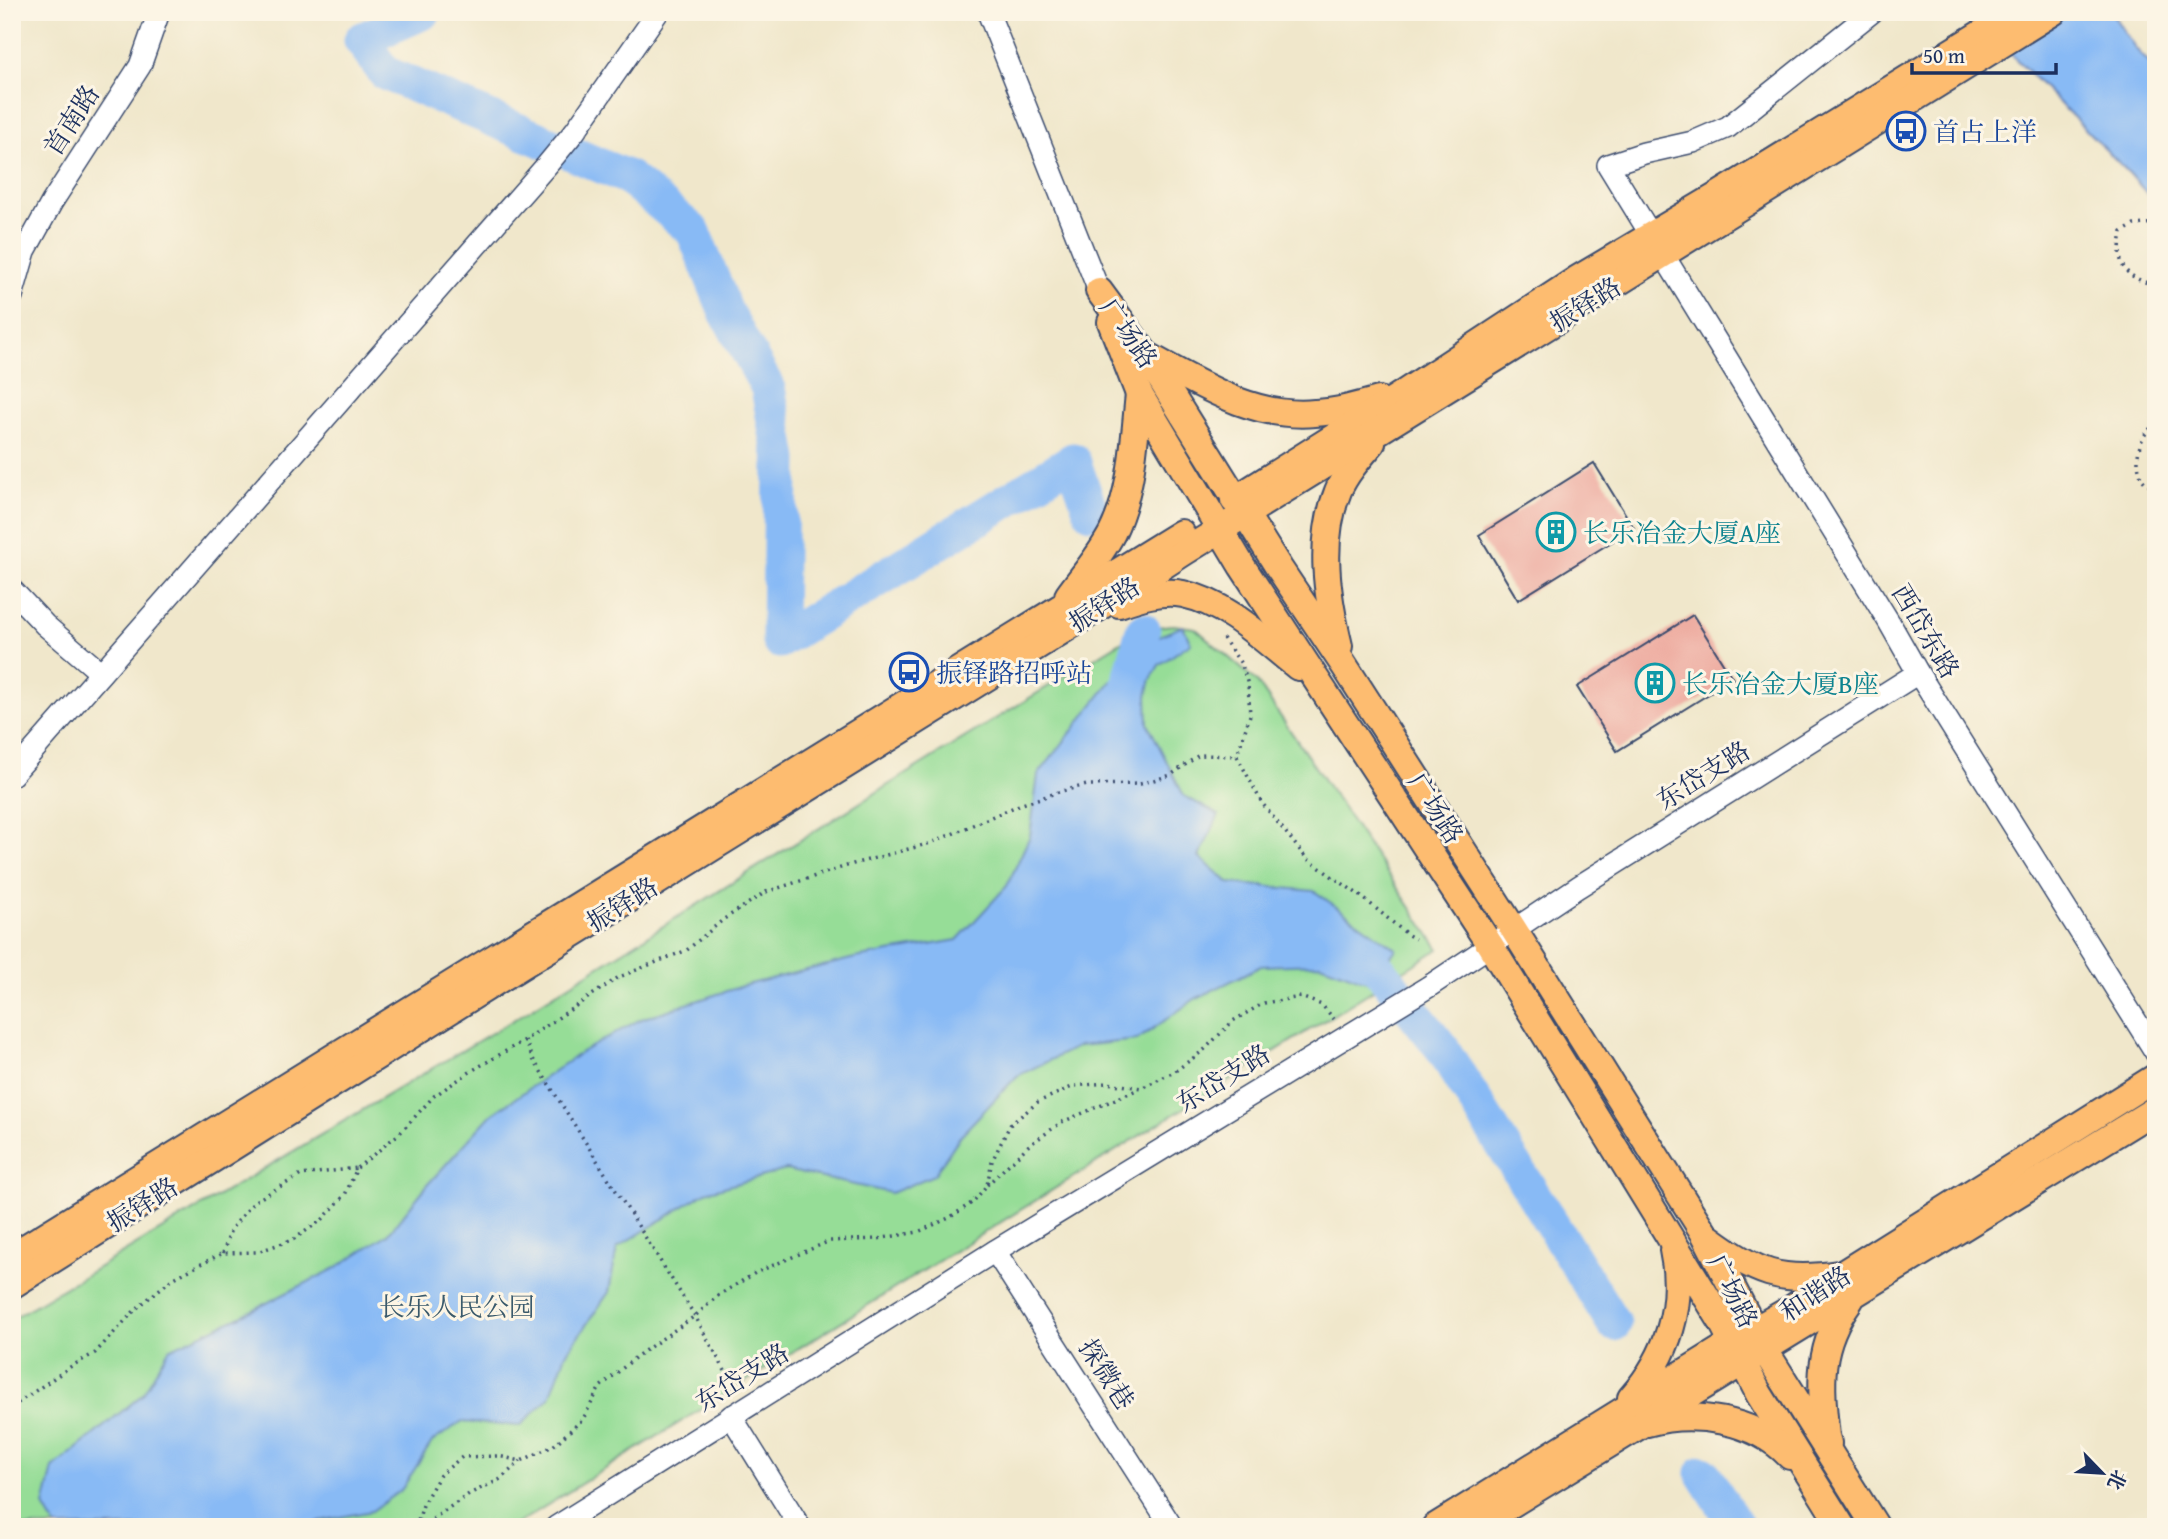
<svg xmlns="http://www.w3.org/2000/svg" width="2168" height="1539" font-family="'Gentium Book Plus','Noto Serif SC',serif">
	<rect width="100%" height="100%" fill="#fcf5e5"/>
	<filter id="ink" filterUnits="userSpaceOnUse"><feTurbulence type="fractalNoise" baseFrequency=".0143" numOctaves="2"/><feDisplacementMap in="SourceGraphic" scale="14" xChannelSelector="R" yChannelSelector="G"/><feConvolveMatrix kernelMatrix="1 2 1 2 8 2 1 2 1" color-interpolation-filters="sRGB"/></filter>
	<filter id="wash" filterUnits="userSpaceOnUse"><feTurbulence type="fractalNoise" baseFrequency=".00686" numOctaves="4" result="noise"/><feDisplacementMap in="SourceGraphic" scale="28" xChannelSelector="R" yChannelSelector="G"/><feGaussianBlur stdDeviation="1.57" result="paint"/><feColorMatrix in="noise" values="0 0 0 0 0 0 0 0 0 0 0 0 0 0 0 0 0 1.4 0 .05"/><feComposite in="paint" operator="in"/></filter>
	<g filter="url(#wash)">
		<rect width="100%" height="100%" fill="#f0e7cb"/>
		<path fill="#96dd97" stroke="#58867a" stroke-width="2" d="M 1174,625 L 1195,628 L 1257,682 L 1439,949 L 512,1527 L 12,1527 L 12,1319 L 510,1022 L 917,767 L 1124,640 C 1141,631 1155,626 1174,625 Z"/>
		<g fill="#88baf5" stroke="#5274aa" stroke-width="2">
			<polygon points="1969,12 2111,12 2136,49 2156,70 2156,204 2130,174"/>
			<polygon points="1183,626 1191,643 1159,665 1151,679 1147,696 1148,724 1184,796 1219,815 1199,857 1229,883 1314,891 1396,949 1372,983 1320,964 1261,966 1195,999 1137,1040 1079,1046 1017,1076 961,1135 934,1175 891,1193 786,1170 706,1192 617,1248 609,1292 566,1354 550,1397 520,1426 461,1422 432,1442 402,1489 372,1511 320,1521 309,1527 56,1527 44,1506 53,1468 143,1394 169,1349 241,1316 334,1269 388,1234 429,1183 491,1115 580,1053 641,1019 742,986 855,958 957,940 1007,886 1030,836 1038,775 1140,644"/>
		</g>
		<g fill="none" stroke-linecap="round" stroke-linejoin="round">
			<g stroke="#88baf5" stroke-width="35">
				<polyline points="424,12 361,40 385,73 629,178 693,231 726,312 768,388 781,459 779,641 1073,460 1091,512"/>
				<polyline points="1127,691 1143,630"/>
				<polyline points="1340,947 1378,968 1442,1048 1614,1324"/>
				<polyline points="1703,1473 1737,1527"/>
			</g>
		</g>
		<g id="blocks">
			<g fill="#eeada2">
				<polygon points="1594,463 1634,528 1518,600 1479,535"/>
				<polygon points="1693,615 1733,679 1617,751 1577,687"/>
			</g>
		</g>
	</g>
	<g filter="url(#ink)">
		<use href="#blocks" fill-opacity="0" stroke="#3b4b6e" stroke-width="2"/>
		<g fill="none" stroke-linecap="round" stroke-linejoin="round">
			<defs>
				<g id="minor">
					<polyline points="988,12 1099,291"/>
					<polyline points="1872,12 1728,127 1693,142 1644,153 1608,165 1889,622 1918,673 2156,1053"/>
					<polyline points="12,296 25,251 52,202 140,66 159,12"/>
					<polyline points="12,590 45,625 101,673"/>
					<polyline points="12,775 547,165 575,131 658,12"/>
					<polyline points="995,1251 1172,1527"/>
					<polyline points="731,1416 800,1527"/>
					<polyline points="556,1527 995,1251 1428,987 1578,887 1918,673"/>
				</g>
				<g id="major">
					<polyline points="1099,291 1146,355 1279,568 1344,665 1514,930 1704,1233 1764,1349 1876,1527"/>
					<polyline points="1111,322 1139,394 1242,566 1490,945 1722,1322 1759,1394 1842,1527"/>
					<path d="M 1148,356 C 1200,384 1254,419 1315,413 C 1337,412 1358,406 1379,400"/>
					<polyline points="1234,500 1401,395 1576,280 1719,195 2016,12"/>
					<path d="M 1068,596 C 1083,575 1100,556 1112,533 C 1133,491 1134,440 1139,394"/>
					<path d="M 1119,604 C 1139,597 1161,590 1183,594 C 1227,603 1264,640 1298,667"/>
					<path d="M 1339,646 C 1327,596 1318,541 1338,491 C 1345,474 1360,457 1372,443"/>
					<path d="M 1709,1238 C 1756,1273 1780,1283 1838,1274"/>
					<polyline points="12,1256 1181,533"/>
					<polyline points="12,1285 500,979 1084,617 1184,552 2053,12"/>
					<path d="M 1631,1398 C 1668,1356 1685,1305 1673,1250"/>
					<path d="M 1647,1423 C 1693,1410 1755,1419 1790,1456"/>
					<path d="M 1828,1443 L 1826,1436 C 1820,1382 1817,1346 1850,1300"/>
					<polyline points="1435,1527 1732,1343 1791,1309 1844,1273 2156,1077"/>
					<polyline points="1474,1527 2156,1109"/>
				</g>
			</defs>
			<use href="#minor" stroke="#3b4b6e" stroke-width="24"/>
			<use href="#major" stroke="#3b4b6e" stroke-width="30"/>
			<g stroke="#3b4b6e" stroke-width="3.5" stroke-dasharray="2 5" stroke-linecap="butt">
				<path d="M 2156,223 L 2134,225 L 2122,232 C 2116,268 2123,275 2156,286"/>
				<path d="M 2156,424 C 2138,435 2133,462 2143,480 C 2146,484 2151,487 2156,491"/>
				<polyline points="1223,638 1242,665 1248,685 1250,715 1237,756"/>
				<polyline points="525,1040 533,1059 695,1316 736,1391"/>
				<polyline points="987,1185 1028,1146 1062,1122 1139,1089"/>
				<polyline points="223,1253 231,1229 255,1201 301,1175 357,1168"/>
				<polyline points="12,1407 70,1367 95,1353 137,1308 172,1279 223,1253 257,1252 294,1239 322,1220 345,1195 357,1168 400,1133 434,1096 473,1070 525,1040 619,977 687,950 724,919 766,892 853,864 931,843 1019,805 1062,791 1087,785 1140,784 1171,775 1199,755 1237,756 1262,803 1307,859 1362,897 1408,935 1415,939"/>
				<polyline points="416,1527 424,1502 440,1475 462,1457 498,1456 521,1461 553,1446 583,1419 600,1387 637,1356 695,1316 719,1295 757,1272 830,1241 877,1239 918,1232 949,1218 973,1202 987,1185 992,1161 1010,1125 1038,1102 1074,1086 1107,1083 1141,1088 1174,1072 1204,1050 1233,1021 1264,1003 1301,997 1322,1005 1334,1019"/>
				<polyline points="421,1527 469,1494 499,1480 521,1461"/>
			</g>
			<use href="#minor" stroke="#fff" stroke-width="21"/>
			<use href="#major" stroke="#fdbc6f" stroke-width="26"/>
		</g>
	</g>
	<defs>
		<symbol id="bus-ring" viewBox="-11 -11 22 22"><circle r="9.5" fill="#fcf5e5" stroke="#1a4fb4" stroke-width="1.5"/><path d="M-5-6H5V4H4V6H2V4H-2V6H-4V4H-5ZM-3.5-4V0h7V-4ZM-3.5 1.2v1.5H-2V1.2ZM2 1.2v1.5H3.5V1.2Z" fill="#1a4fb4"/></symbol>
		<symbol id="building-ring" viewBox="-11 -11 22 22"><circle r="9.5" fill="#fcf5e5" stroke="#0f9aa8" stroke-width="1.5"/><path d="M-4-6H4V6H1V3H-1V6H-4ZM-2.5-4.3h1.7v1.8h-1.7ZM.8-4.3h1.7v1.8H.8ZM-2.5-1h1.7V.8h-1.7ZM.8-1h1.7V.8H.8Z" fill="#0f9aa8"/></symbol>
	</defs>
	<g fill-rule="evenodd">
		<use href="#bus-ring" x="1884" y="109" width="44" height="44"/>
		<use href="#building-ring" x="1534" y="510" width="44" height="44"/>
		<use href="#bus-ring" x="887" y="650" width="44" height="44"/>
		<use href="#building-ring" x="1633" y="661" width="44" height="44"/>
	</g>
	<g text-anchor="middle" dominant-baseline="central" stroke-width="6" stroke-linejoin="round" paint-order="stroke">
		<g font-size="26" fill="#1b2f5e" stroke="#fcf5e5">
			<text transform="translate(71 120) rotate(-57)">首南路</text>
			<text transform="translate(1585 304) rotate(-32)">振铎路</text>
			<text transform="translate(1129 333) rotate(55)">广场路</text>
			<text transform="translate(1104 604) rotate(-33)">振铎路</text>
			<text transform="translate(1926 631) rotate(59)">西岱东路</text>
			<text transform="translate(1703 775) rotate(-32)">东岱支路</text>
			<text transform="translate(1436 808) rotate(57)">广场路</text>
			<text transform="translate(622 904) rotate(-32)">振铎路</text>
			<text transform="translate(1223 1078) rotate(-32)">东岱支路</text>
			<text transform="translate(142 1204) rotate(-32)">振铎路</text>
			<text transform="translate(1733 1291) rotate(63)">广场路</text>
			<text transform="translate(1815 1293) rotate(-33)">和谐路</text>
			<text transform="translate(1107 1374) rotate(57)">探微巷</text>
			<text transform="translate(742 1377) rotate(-32)">东岱支路</text>
		</g>
		<g font-size="26" fill="#164399" stroke="#fcf5e5" text-anchor="start">
			<text x="1933" y="131">首占上洋</text>
			<text x="936" y="672">振铎路招呼站</text>
		</g>
		<g font-size="26" fill="#0d838f" stroke="#fcf5e5" text-anchor="start">
			<text x="1583" y="532">长乐冶金大厦A座</text>
			<text x="1682" y="683">长乐冶金大厦B座</text>
		</g>
		<g font-size="26" fill="#3a5a6c" stroke="#fcf5e5">
			<text x="457" y="1306">长乐人民公园</text>
		</g>
	</g>
	<rect width="2168" height="1539" fill="none" stroke="#fcf5e5" stroke-width="42"/>
	<g transform="translate(2102 1473) rotate(115)" stroke="#fcf5e5" stroke-width="5" paint-order="stroke">
	<path d="M0-5L12 26L0 18L-12 26Z" fill="#1b2f5e"/>
	<text y="-10" font-size="19" font-weight="bold" text-anchor="middle" fill="#1b2f5e">北</text>
	</g>
	<path d="M1912 63v10h144v-10" fill="none" stroke="#1b2f5e" stroke-width="3.5"/>
	<text x="1923" y="63" font-size="21" fill="#1b2f5e" stroke="#fcf5e5" stroke-width="5" paint-order="stroke">50 m</text>
</svg>
